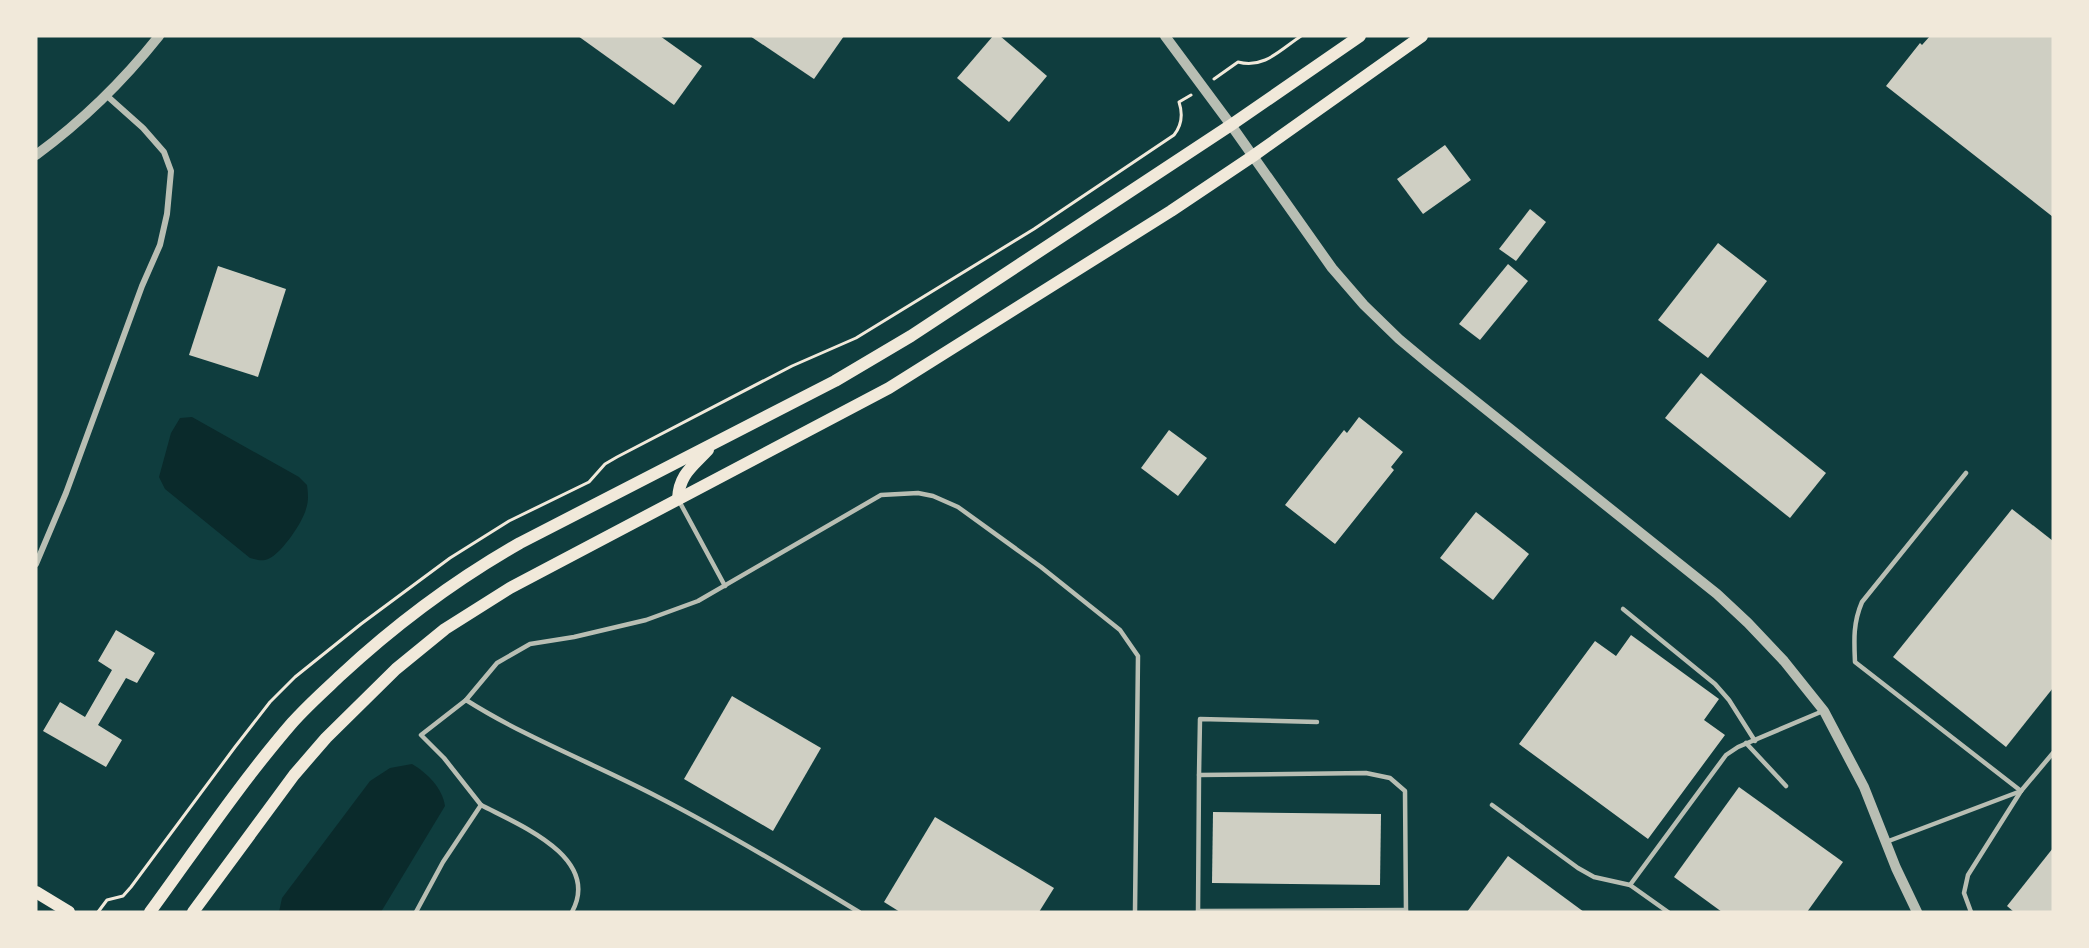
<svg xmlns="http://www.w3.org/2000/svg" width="2089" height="948" font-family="'Archivo Narrow',sans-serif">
	<rect width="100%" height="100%" fill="#0f3d3e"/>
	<g fill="#0a2a2b">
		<path d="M 192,417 L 299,477 L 307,485 C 308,493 309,500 306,509 C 303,522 279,558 265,560 C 260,561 255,559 250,558 L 165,489 L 159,477 L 171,433 L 180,418 Z"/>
		<path d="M 412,764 C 427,773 442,787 445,806 L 381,912 L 279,912 L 282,898 L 370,781 L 390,768 Z"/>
	</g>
	<g fill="#cfcfc3">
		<polygon points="578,36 660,36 702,66 674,105"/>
		<polygon points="750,36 844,36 814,79"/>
		<polygon points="993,36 1000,36 1047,76 1009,122 957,78"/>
		<polygon points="1930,36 2053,36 2053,217 1886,86 1920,43 1922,45"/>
		<polygon points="1445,145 1471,180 1423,214 1397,179"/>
		<polygon points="1530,209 1546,222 1516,261 1499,249"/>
		<polygon points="1718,243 1767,281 1708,358 1658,320"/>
		<polygon points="1508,264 1528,281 1480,340 1459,324"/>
		<polygon points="218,266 286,289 258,377 189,355"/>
		<polygon points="1701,373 1826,473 1790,518 1665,418"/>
		<polygon points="1359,417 1403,452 1391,467 1394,470 1335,544 1285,505 1344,430 1347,433"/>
		<polygon points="1169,430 1207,458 1178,496 1141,468"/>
		<polygon points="2012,509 2053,541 2053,688 2006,747 1893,657"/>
		<polygon points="1476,512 1529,554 1493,600 1440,558"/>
		<polygon points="116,630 155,653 137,683 126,678 98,725 122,740 106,767 43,731 60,702 85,717 112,670 98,661"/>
		<polygon points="1631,635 1719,699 1704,720 1725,735 1648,839 1519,744 1595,641 1616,656"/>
		<polygon points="732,696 821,748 773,831 684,779"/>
		<polygon points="1739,787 1843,862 1807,912 1722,912 1674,877"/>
		<polygon points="1213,812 1381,814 1380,885 1212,883"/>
		<polygon points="935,817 1054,888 1039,912 900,912 884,902"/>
		<polygon points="2053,848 2053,912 2014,912 2007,906"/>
		<polygon points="1508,856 1584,912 1467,912"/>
	</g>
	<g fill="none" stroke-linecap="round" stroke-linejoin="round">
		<g stroke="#f1e9da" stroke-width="3">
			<path d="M 1214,79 L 1238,62 C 1264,69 1280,50 1301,36"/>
			<path d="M 98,912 L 107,900 L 123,896 L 131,887 L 235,747 L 270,702 L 295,677 L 361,624 L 450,558 L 509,521 L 589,482 L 605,464 L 617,457 L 792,366 L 856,338 L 1034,229 L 1174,135 C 1182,125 1183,114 1179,102 L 1191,95"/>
		</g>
		<g stroke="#b8beb3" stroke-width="4.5">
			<path d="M 1966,473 L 1862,602 C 1853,623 1854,640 1855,662 L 2021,791"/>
			<polyline points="678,499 725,586"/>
			<polyline points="1623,609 1715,684 1729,700 1755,741"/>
			<polyline points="466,700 497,663 530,644 574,637 646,620 698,601 881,495 918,493 933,496 958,507 1041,567 1120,630 1138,656 1135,912"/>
			<polyline points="1317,722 1200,719 1199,775 1366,773 1390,778 1405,791 1406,912"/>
			<polyline points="1746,743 1786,786"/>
			<path d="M 481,805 L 444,758 L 421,735 L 466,700 C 526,738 595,764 658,797 C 726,832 793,872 859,912"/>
			<polyline points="1492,805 1578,868 1594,877 1630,885"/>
			<polyline points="1886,842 2021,791"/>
			<polyline points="1198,911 1406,910"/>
			<path d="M 416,912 L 443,862 L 481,805 C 517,824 602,857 572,912"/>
			<polyline points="1198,912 1199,775"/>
			<polyline points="1668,912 1630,885 1726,755 1738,747 1823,711"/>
			<polyline points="1971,912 1964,893 1968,875 2021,791 2053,753"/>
		</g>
		<polyline stroke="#b8beb3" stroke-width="6" points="36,564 66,493 142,286 160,245 167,214 171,171 164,152 143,128 106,95"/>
		<g stroke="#b8beb3" stroke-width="10">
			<polyline points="1165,36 1231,125 1332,268 1364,305 1399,339 1429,364 1717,594 1748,623 1784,661 1824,711 1864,787 1896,868 1917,912"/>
			<path d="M 36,155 C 81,122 124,80 159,36"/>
		</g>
		<g stroke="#f1e9da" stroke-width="12">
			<path d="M 678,499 C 679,475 692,467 708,450"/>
			<polyline points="36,892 69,912"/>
			<path d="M 150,912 C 196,849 241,782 292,723 C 307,706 324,691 341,675 C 396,624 455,580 520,543 L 835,381 L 911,336 L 1231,125 L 1360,36"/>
			<polyline points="193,912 294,775 326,738 396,669 445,629 510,588 889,388 1171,211 1253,156 1422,36"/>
		</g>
	</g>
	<rect width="2089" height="948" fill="none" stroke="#f1e9da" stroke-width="75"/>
</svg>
